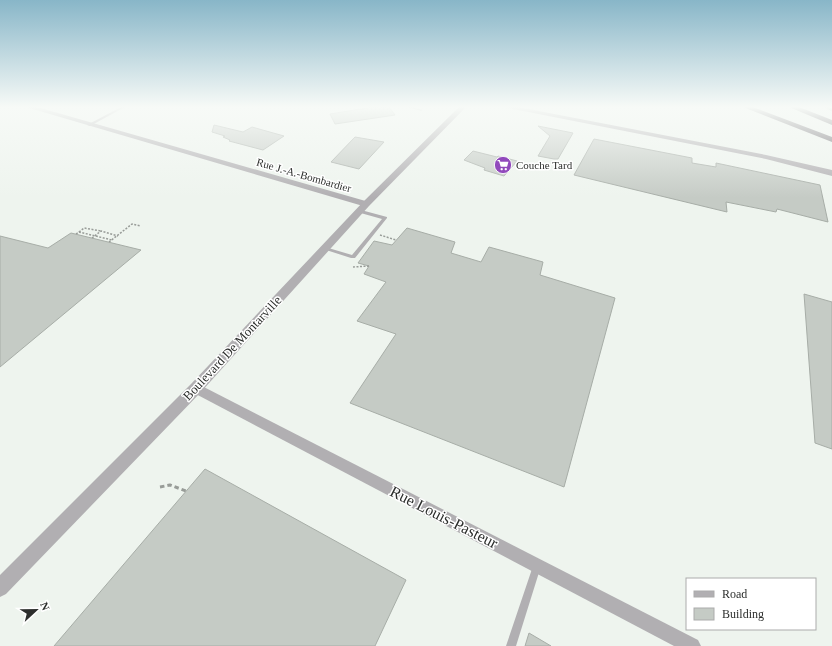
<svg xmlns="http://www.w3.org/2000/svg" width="832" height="646" font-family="'Times New Roman',serif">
	<rect width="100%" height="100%" fill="#eef4ee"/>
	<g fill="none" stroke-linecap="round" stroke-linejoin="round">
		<polyline stroke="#99b899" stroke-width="2.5" points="826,107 832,110"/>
	</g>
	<g fill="#c5cbc5" stroke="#a7ada7">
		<polygon points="373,107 389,107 395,115 335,124 330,114"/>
		<polygon points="214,125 243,132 252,127 284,136 263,150 229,141 230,140 223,137 225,136 212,132"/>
		<polygon points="538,126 573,133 558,159 554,159 538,156 550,136"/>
		<polygon points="355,137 384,142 359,169 331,162"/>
		<polygon points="594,139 692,158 692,163 716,167 716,163 820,185 828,222 777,209 776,212 726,202 727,212 574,175"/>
		<polygon points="473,151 497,157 498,156 517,161 504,176 484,170 485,168 464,160"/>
		<polygon points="407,228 455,242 451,253 481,262 489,247 543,262 540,275 615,298 564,487 350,403 396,334 357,321 386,282 364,274 369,266 358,263 374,241 392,245"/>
		<polygon points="71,233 141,250 0,367 0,236 48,248"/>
		<polygon points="804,294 832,302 832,449 815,443"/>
		<polygon points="205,469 406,580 375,646 54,646"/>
		<polygon points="529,633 551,646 525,646"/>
	</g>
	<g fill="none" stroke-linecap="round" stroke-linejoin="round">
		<g stroke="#989c98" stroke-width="1.5" stroke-dasharray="2 1.5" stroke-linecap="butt">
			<polyline points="79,232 84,228 101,231"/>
			<polyline points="76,234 79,232 112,240"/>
			<polyline points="380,235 396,240"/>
			<polyline points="92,238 101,231 118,236"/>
			<polyline points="109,242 132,224 141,226"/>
			<polyline points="353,267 369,266"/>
		</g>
		<polyline stroke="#989c98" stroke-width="3" stroke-dasharray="4.5 3" stroke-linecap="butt" points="160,487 170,485 186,491"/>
		<g fill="#b1afb2" fill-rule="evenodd">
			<polygon points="121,107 125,107 90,126 87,125"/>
			<polygon points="407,107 413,107 423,110 421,111"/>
			<polygon points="357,210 361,210 387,217 387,218 355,258 351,258 323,249 323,248 325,247 352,255 382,219 357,212"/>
			<polygon points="537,562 540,563 541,566 516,646 506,646 533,566 534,563"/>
		</g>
		<g fill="#b1afb2" fill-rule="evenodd">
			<polygon points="26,107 37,107 369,202 370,204 366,207 363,206"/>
			<polygon points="196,383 698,640 701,646 674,646 192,392 190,388 192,384"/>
		</g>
		<g fill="#b1afb2" fill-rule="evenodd">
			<polygon points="459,107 466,107 369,206 201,392 6,594 0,597 0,575 191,384 363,202"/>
			<polygon points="503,107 518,107 766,155 832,170 832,176 766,159"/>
		</g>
		<g fill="#676369" fill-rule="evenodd">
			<polygon points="743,107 753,107 832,137 832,142"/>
			<polygon points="789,107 799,107 832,120 832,125"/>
		</g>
	</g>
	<linearGradient id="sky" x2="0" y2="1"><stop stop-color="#88b6c8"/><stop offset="0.54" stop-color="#f7faf7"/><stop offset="1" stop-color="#f7faf7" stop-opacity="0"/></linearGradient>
	<rect width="832" height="198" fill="url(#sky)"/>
	<defs>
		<symbol id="supermarket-disc" viewBox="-11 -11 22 22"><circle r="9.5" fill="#9149bc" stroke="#fff"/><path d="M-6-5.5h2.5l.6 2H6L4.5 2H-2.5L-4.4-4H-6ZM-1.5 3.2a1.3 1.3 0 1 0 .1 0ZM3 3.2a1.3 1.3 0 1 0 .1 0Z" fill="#fff"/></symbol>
	</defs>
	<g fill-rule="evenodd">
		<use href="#supermarket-disc" x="493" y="155" width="20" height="20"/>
	</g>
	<g text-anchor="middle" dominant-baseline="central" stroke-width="3" stroke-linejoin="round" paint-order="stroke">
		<g font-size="11" fill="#2c2e2c" stroke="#fff" text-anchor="start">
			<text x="516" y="165">Couche Tard</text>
		</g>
		<g font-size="11" fill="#2c2e2c" stroke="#fff">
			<text transform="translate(304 175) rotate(16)">Rue J.-A.-Bombardier</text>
		</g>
		<g font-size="13" fill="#2c2e2c" stroke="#fff">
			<text transform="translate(232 348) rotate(-47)">Boulevard De Montarville</text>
		</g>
		<g font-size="16" fill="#2c2e2c" stroke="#fff">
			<text transform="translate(444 517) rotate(27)">Rue Louis-Pasteur</text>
		</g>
	</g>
	<rect x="686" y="578" width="130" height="52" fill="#ffffff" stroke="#ababab"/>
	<rect x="694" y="591" width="20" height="6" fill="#b1afb2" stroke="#ababab"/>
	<text x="722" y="598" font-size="12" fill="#2c2e2c">Road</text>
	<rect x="694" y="608" width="20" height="12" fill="#c5cbc5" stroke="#ababab"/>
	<text x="722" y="618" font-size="12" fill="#2c2e2c">Building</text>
	<g transform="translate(36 610) rotate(68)" stroke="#ffffff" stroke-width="3" paint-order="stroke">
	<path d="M0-3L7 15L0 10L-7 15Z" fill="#2c2e2c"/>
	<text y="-6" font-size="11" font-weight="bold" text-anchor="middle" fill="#2c2e2c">N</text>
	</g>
</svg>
